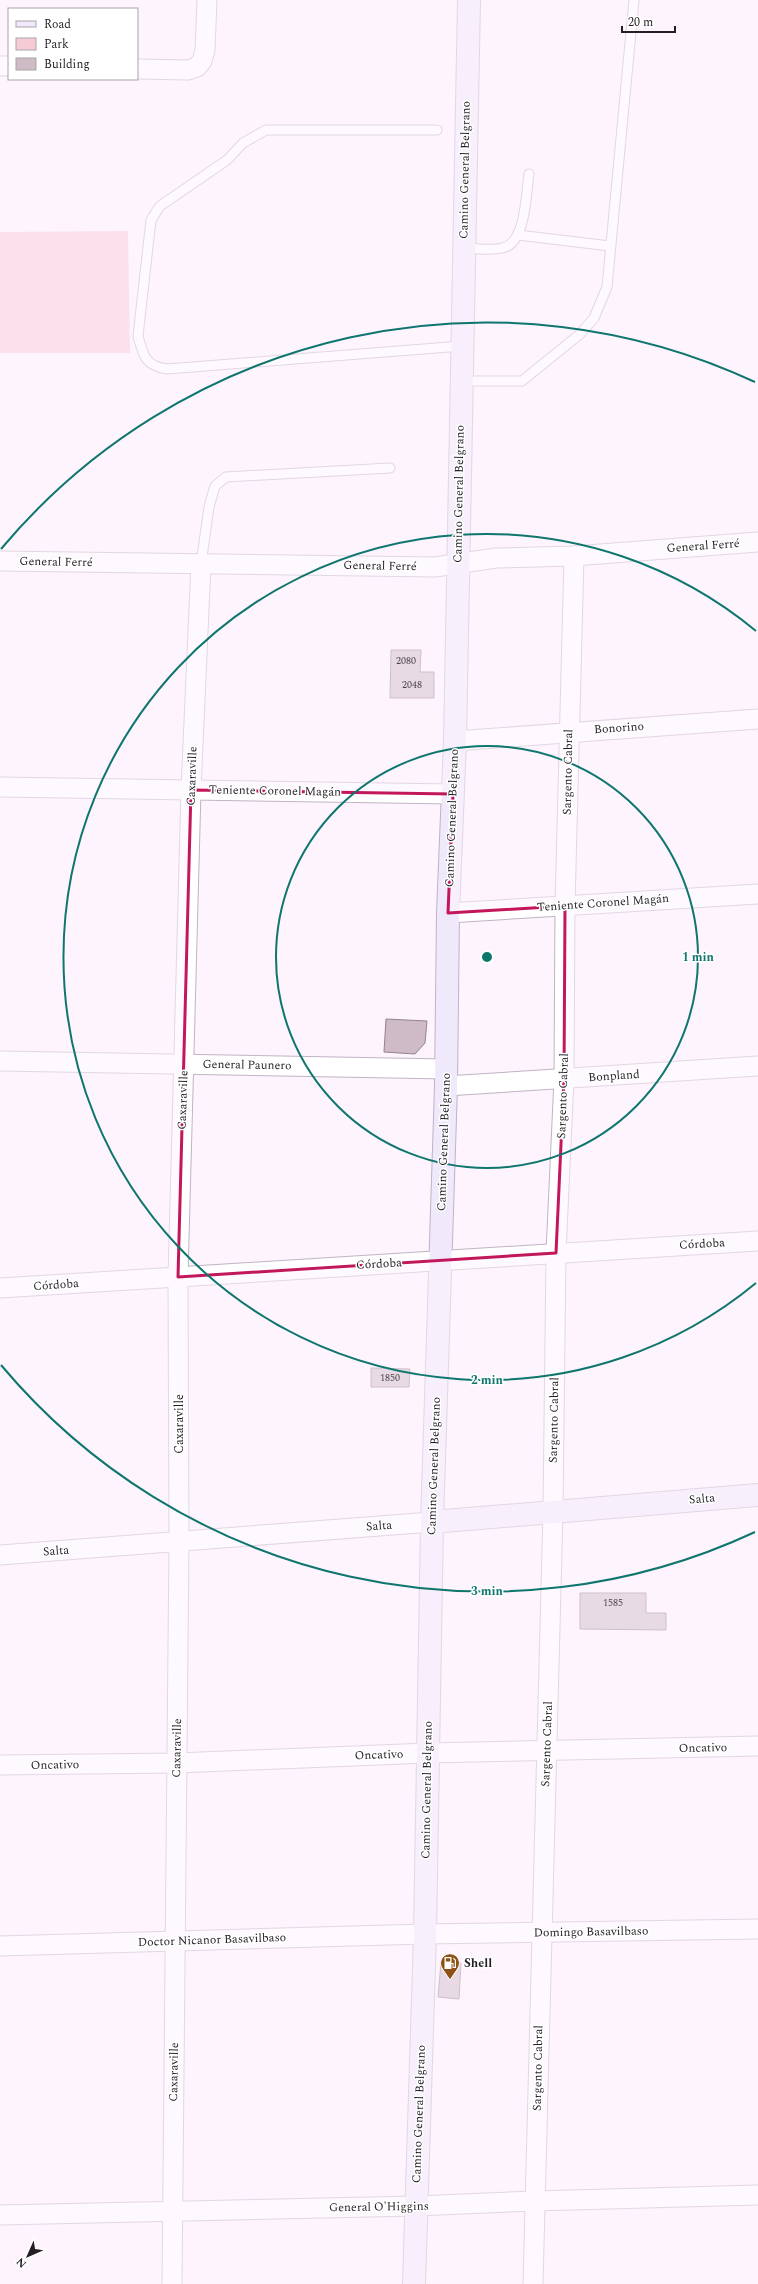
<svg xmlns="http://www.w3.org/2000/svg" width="758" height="2284" font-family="Spectral,serif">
	<rect width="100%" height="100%" fill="#fdf4fe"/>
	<polygon fill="#f6cbd6" points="128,231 130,353 0,353 0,232"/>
	<g fill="#cfbbc6" stroke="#95828d">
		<polygon points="391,650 421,650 420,672 434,672 434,698 390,698"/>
		<polygon points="386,1019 427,1021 425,1043 415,1054 384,1052"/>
		<polygon points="371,1368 410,1369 409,1387 371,1387"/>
		<polygon points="580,1593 646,1593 646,1613 666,1613 666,1630 580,1629"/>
		<polygon points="441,1962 461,1963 459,1999 438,1997"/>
	</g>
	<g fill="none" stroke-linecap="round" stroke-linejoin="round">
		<defs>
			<g id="lane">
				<path d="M 437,130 L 266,130 L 243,143 L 227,160 L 160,206 L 151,220 L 138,336 C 143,355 145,366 167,369 L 462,346"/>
				<polyline points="518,235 610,246"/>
				<path d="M 464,248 C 476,248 490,251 502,248 C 526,244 526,194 529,174"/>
				<polyline points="461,381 522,381 580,334 594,318 607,287 634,0"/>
				<polyline points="201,564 209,507 215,486 226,477 390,468"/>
			</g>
			<g id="street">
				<polyline points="0,66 9,66"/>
				<polyline points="137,69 188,70 197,67 202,61 205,50 207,0"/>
				<polyline points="0,561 435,567 496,558 574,556 758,542"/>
				<polyline points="455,741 758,719"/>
				<polyline points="0,787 453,794"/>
				<polyline points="448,913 758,894"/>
				<polyline points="0,1061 446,1069"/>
				<polyline points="446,1086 758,1066"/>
				<polyline points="0,1288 758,1241"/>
				<polyline points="0,1555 432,1522"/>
				<polyline points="0,1765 177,1763 428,1753 758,1746"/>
				<polyline points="0,1946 425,1934 758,1929"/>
				<polyline points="0,2215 416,2206 534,2201 758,2195"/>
				<polyline points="172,2284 179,1541 178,1277 191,790 201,564"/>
				<polyline points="533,2284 553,1511 556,1253 564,1079 565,906 574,556"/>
			</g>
			<g id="secondary">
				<polyline points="432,1522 758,1495"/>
				<polyline points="414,2284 425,1934 432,1522 446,1086 448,913 455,741 469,0"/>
			</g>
		</defs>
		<use href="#lane" stroke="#c1b3c3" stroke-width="11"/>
		<use href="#street" stroke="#c1b3c3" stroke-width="21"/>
		<use href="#secondary" stroke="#c1b3c3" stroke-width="24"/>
		<use href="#lane" stroke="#fff" stroke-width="9"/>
		<use href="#street" stroke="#fff" stroke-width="19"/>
		<use href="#secondary" stroke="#f0e8fb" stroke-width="22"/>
	</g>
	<path d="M0 0H758V2284H0ZM 191,790 L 453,794 L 448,913 L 565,906 L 564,1079 L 556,1253 L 178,1277 Z" fill="#fdf4fe" fill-opacity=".55" fill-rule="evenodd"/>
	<path fill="none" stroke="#c2185b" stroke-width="3" stroke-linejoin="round" d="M 191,790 L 453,794 L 448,913 L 565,906 L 564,1079 L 556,1253 L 178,1277 Z"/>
	<g fill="none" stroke="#0f766e" stroke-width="2">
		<circle cx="487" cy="957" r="211"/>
		<path d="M756 1283A423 423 0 1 1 756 631"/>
		<path d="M755 1532A634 634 0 0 1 1 1365M1 549A634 634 0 0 1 755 382"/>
	</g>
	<defs>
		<symbol id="fuel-pin" viewBox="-11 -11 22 30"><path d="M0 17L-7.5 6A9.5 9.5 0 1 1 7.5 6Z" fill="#8e5114" stroke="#fff"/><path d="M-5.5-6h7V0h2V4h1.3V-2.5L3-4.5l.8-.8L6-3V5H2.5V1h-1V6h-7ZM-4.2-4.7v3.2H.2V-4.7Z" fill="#fff"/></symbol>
	</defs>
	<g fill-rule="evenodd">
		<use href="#fuel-pin" x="439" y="1952" width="22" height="30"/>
	</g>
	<g text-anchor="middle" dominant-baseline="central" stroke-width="3" stroke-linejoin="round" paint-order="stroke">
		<g font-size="10" fill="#4e454c">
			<text x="406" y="661">2080</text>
			<text x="412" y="685">2048</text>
			<text x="390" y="1378">1850</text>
			<text x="613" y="1603">1585</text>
		</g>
		<g font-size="12" fill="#231e24" stroke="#fff">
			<text transform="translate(465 170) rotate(-89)">Camino General Belgrano</text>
			<text transform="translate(459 494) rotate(-89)">Camino General Belgrano</text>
			<text transform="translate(703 546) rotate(-4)">General Ferré</text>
			<text transform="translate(56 562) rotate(1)">General Ferré</text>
			<text transform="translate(380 566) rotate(1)">General Ferré</text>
			<text transform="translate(619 728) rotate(-4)">Bonorino</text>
			<text transform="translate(568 772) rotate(-89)">Sargento Cabral</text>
			<text transform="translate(192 776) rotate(-88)">Caxaraville</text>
			<text transform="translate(275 791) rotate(1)">Teniente Coronel Magán</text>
			<text transform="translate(452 818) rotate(-88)">Camino General Belgrano</text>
			<text transform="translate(603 903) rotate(-4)">Teniente Coronel Magán</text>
			<text transform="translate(247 1065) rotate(1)">General Paunero</text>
			<text transform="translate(614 1076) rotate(-4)">Bonpland</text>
			<text transform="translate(563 1096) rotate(-88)">Sargento Cabral</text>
			<text transform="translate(183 1100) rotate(-88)">Caxaraville</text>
			<text transform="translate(444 1142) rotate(-88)">Camino General Belgrano</text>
			<text transform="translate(702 1244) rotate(-3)">Córdoba</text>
			<text transform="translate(379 1264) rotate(-3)">Córdoba</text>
			<text transform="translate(56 1285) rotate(-4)">Córdoba</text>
			<text transform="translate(554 1420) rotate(-89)">Sargento Cabral</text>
			<text transform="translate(179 1424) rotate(-90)">Caxaraville</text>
			<text transform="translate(434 1466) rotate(-88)">Camino General Belgrano</text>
			<text transform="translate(702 1499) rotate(-5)">Salta</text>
			<text transform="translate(379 1526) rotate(-4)">Salta</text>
			<text transform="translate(56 1551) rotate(-4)">Salta</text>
			<text transform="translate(547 1744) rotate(-88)">Sargento Cabral</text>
			<text transform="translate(177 1748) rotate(-89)">Caxaraville</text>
			<text transform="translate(703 1748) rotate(-1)">Oncativo</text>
			<text transform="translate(379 1755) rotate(-2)">Oncativo</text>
			<text transform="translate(55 1765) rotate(-1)">Oncativo</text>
			<text transform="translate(427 1790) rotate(-89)">Camino General Belgrano</text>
			<text transform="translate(591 1932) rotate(-1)">Domingo Basavilbaso</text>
			<text transform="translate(212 1940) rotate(-2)">Doctor Nicanor Basavilbaso</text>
			<text transform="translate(538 2068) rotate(-89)">Sargento Cabral</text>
			<text transform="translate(174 2072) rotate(-89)">Caxaraville</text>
			<text transform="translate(419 2114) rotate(-88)">Camino General Belgrano</text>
			<text transform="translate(379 2207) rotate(-1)">General O'Higgins</text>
		</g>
		<g font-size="12" font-weight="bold" fill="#231e24" stroke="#fff" text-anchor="start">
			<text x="464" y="1963">Shell</text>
		</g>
	</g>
	<circle cx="487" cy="957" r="6" fill="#0f766e" stroke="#fff" stroke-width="2"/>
	<g font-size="12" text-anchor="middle" font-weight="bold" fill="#0f766e" stroke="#fff" stroke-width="3" stroke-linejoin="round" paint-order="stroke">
		<text x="698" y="961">1 min</text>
		<text x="487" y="1384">2 min</text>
		<text x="487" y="1595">3 min</text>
	</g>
	<rect x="8" y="8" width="130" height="72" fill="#ffffff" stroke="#a7a5a7"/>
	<rect x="16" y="21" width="20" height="6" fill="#f0e8fb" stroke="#a7a5a7"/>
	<text x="44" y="28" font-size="12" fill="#231e24">Road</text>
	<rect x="16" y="38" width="20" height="12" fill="#f6cbd6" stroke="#a7a5a7"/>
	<text x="44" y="48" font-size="12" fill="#231e24">Park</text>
	<rect x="16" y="58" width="20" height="12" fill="#cfbbc6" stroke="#a7a5a7"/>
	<text x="44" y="68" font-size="12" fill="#231e24">Building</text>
	<g transform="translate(28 2256) rotate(225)" stroke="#ffffff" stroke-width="3" paint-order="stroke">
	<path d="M0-3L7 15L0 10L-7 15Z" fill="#231e24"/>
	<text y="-6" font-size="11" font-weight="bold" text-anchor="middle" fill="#231e24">N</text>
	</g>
	<path d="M622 26v6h53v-6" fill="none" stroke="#231e24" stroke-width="2"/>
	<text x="628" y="26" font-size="12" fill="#231e24" stroke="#ffffff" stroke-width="3" paint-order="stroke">20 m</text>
</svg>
